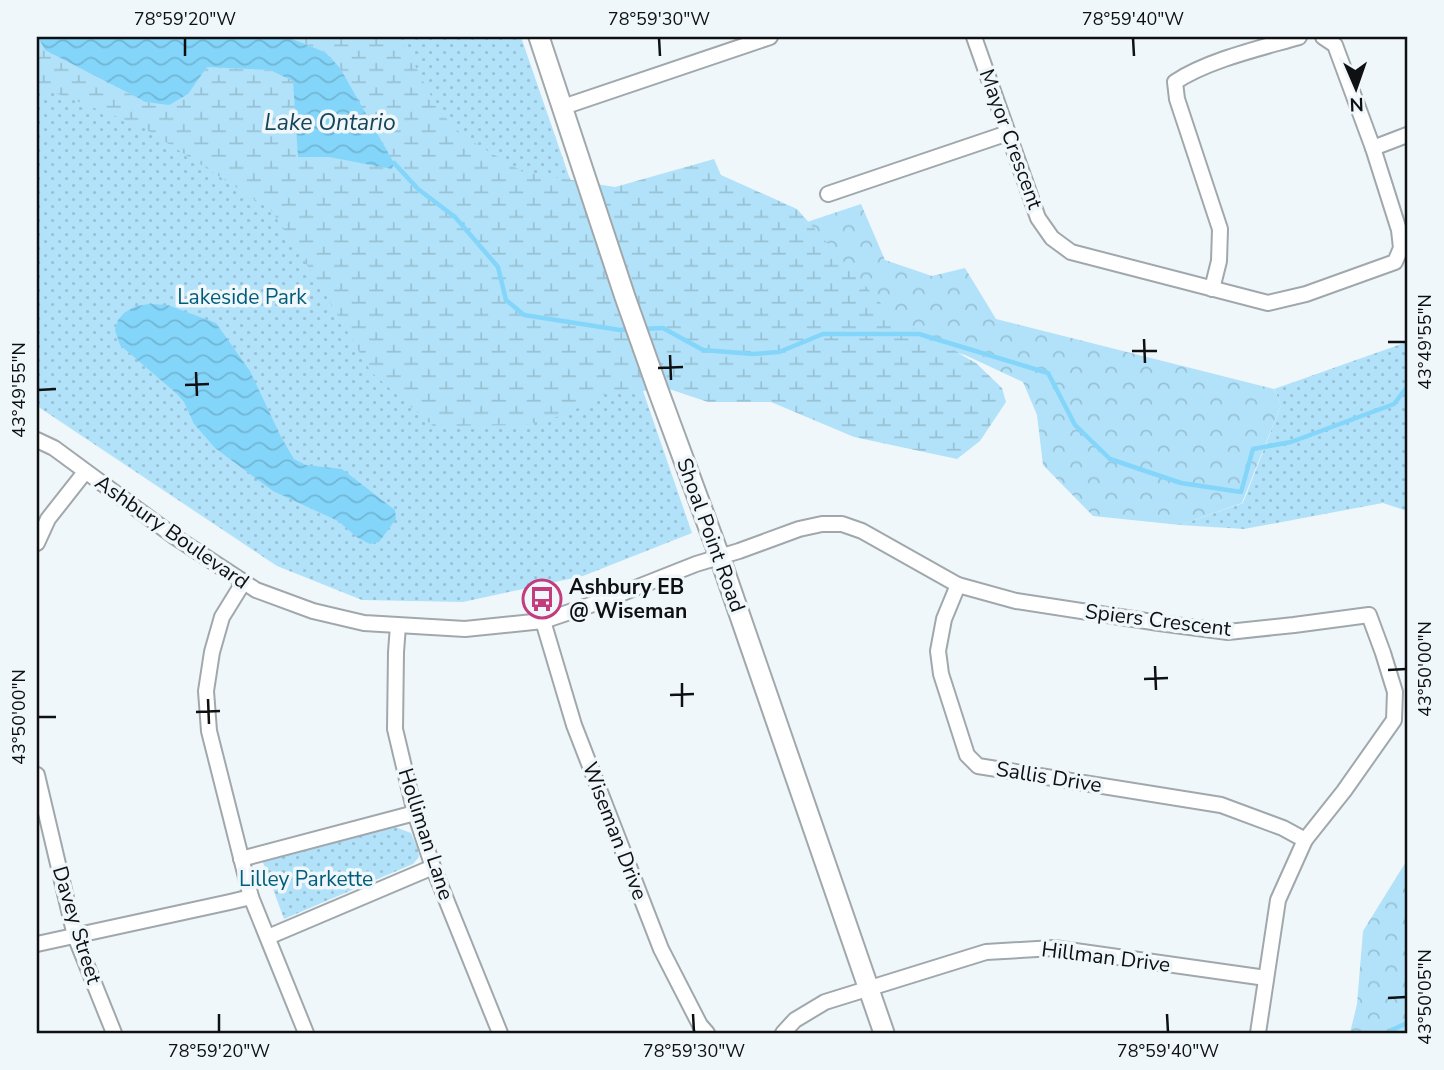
<svg xmlns="http://www.w3.org/2000/svg" width="1444" height="1070" font-family="'Nunito Sans',sans-serif">
	<defs>
		<pattern id="grass-dots" width="8" height="8" patternUnits="userSpaceOnUse" patternTransform="scale(1.75)"><rect width="8" height="8" fill="#b2e2f9"/><path d="M2 2h.1M6 6h.1" fill="none" stroke="#98c1d4" stroke-width="1.8" stroke-linecap="round"/></pattern>
		<pattern id="forest-crowns" width="20" height="18" patternUnits="userSpaceOnUse" patternTransform="scale(1.75)"><rect width="20" height="18" fill="#b2e2f9"/><path d="M2 6a3 3 0 1 1 6 0M12 15a3 3 0 1 1 6 0" fill="none" stroke="#98c1d4"/></pattern>
		<pattern id="wetland-marsh" width="20" height="14" patternUnits="userSpaceOnUse" patternTransform="scale(1.75)"><rect width="20" height="14" fill="#b2e2f9"/><path d="M1 5h8M5 5V1M11 12h8M15 12V8" fill="none" stroke="#98c1d4"/></pattern>
		<pattern id="water-waves" width="16" height="10" patternUnits="userSpaceOnUse" patternTransform="scale(1.75)"><rect width="16" height="10" fill="#84d5fa"/><path d="M0 5q4-4 8 0t8 0" fill="none" stroke="#71b6d5"/></pattern>
	</defs>
	<rect width="100%" height="100%" fill="#f0f7fb"/>
	<g fill="url(#grass-dots)">
		<polygon points="37,37 89,37 313,77 335,37 521,37 692,533 583,576 463,602 362,600 277,566 37,406"/>
		<polygon points="1407,342 1407,511 1383,503 1244,529 1180,525 1243,503 1281,405 1274,389"/>
		<polygon points="395,827 411,833 418,849 419,857 413,864 284,919 263,862 367,832"/>
	</g>
	<g fill="url(#forest-crowns)">
		<polygon points="861,204 885,260 932,276 965,268 996,319 1274,389 1281,405 1242,503 1180,525 1093,516 1043,465 1037,415 1023,382 965,355 809,314 750,241"/>
		<polygon points="1407,860 1407,1033 1350,1033 1357,1004 1363,931"/>
	</g>
	<polygon fill="url(#wetland-marsh)" points="37,37 45,50 146,102 169,105 188,94 207,67 270,70 293,81 298,156 329,157 392,169 394,163 325,52 288,37 400,37 439,111 463,136 523,172 615,187 714,159 721,175 797,209 893,317 976,363 1002,388 1006,402 980,441 957,459 854,437 771,402 708,402 669,389 604,394 565,415 525,425 433,426 371,372 320,285 271,210 141,126 37,86"/>
	<g fill="url(#water-waves)">
		<polygon points="38,37 288,37 325,52 340,68 394,163 392,169 329,157 298,157 293,81 270,70 207,67 188,94 169,105 146,102 45,50"/>
		<polygon points="150,304 168,305 216,323 250,371 281,437 294,459 306,465 342,469 395,510 396,519 379,542 370,544 358,538 338,521 273,491 215,448 194,424 184,402 177,394 120,345 115,330 118,320 124,313 136,306"/>
	</g>
	<g fill="none" stroke-linecap="round" stroke-linejoin="round">
		<g stroke="#84d5fa" stroke-width="4.5">
			<polyline points="394,163 418,189 455,217 498,267 506,300 524,315 620,330 630,329"/>
			<polyline points="643,329 663,328 703,350 753,354 779,352 823,334 919,334 1048,373 1075,425 1110,459 1181,483 1241,492 1253,449 1291,442 1394,404 1407,387"/>
			<polyline points="1393,1033 1392,1030 1407,1023"/>
		</g>
		<defs>
			<g id="street">
				<polyline points="974,37 1038,218 1052,238 1071,252 1268,303 1306,294 1395,262 1401,248 1399,230 1373,148 1335,45 1323,37"/>
				<polyline points="563,107 770,37"/>
				<polyline points="1373,148 1407,135"/>
				<polyline points="828,194 1008,133"/>
				<path d="M 1212,289 L 1219,261 L 1220,229 L 1177,99 L 1175,82 C 1208,60 1261,48 1299,37"/>
				<polyline points="37,440 54,448 175,537 256,590 313,611 364,623 465,629 543,621 605,600 696,564 739,551 799,529 822,524 842,524 862,531 958,585 1016,601 1159,623 1228,632 1294,625 1369,615 1383,653 1395,692 1394,720 1344,791 1305,840 1278,900 1258,1033"/>
				<polyline points="37,543 48,519 85,472"/>
				<polyline points="243,583 222,617 212,652 206,691 209,731 251,897 306,1033"/>
				<polyline points="958,585 944,619 938,651 941,674 967,755 978,766 1221,805 1283,828 1305,840"/>
				<polyline points="543,621 574,725 661,949 700,1025 707,1033"/>
				<polyline points="398,626 396,652 395,729 415,813 433,867 500,1033"/>
				<polyline points="37,775 75,936 114,1033"/>
				<polyline points="241,859 415,813"/>
				<polyline points="268,937 433,867"/>
				<polyline points="37,944 230,902 251,897"/>
				<polyline points="783,1033 795,1020 825,1002 986,952 1054,948 1266,978"/>
			</g>
			<polyline id="secondary" points="539,37 625,297 658,390 720,558 884,1033"/>
		</defs>
		<use href="#street" stroke="#a1a8ac" stroke-width="18"/>
		<use href="#secondary" stroke="#a1a8ac" stroke-width="23"/>
		<use href="#street" stroke="#fff" stroke-width="14"/>
		<use href="#secondary" stroke="#fff" stroke-width="19"/>
	</g>
	<path fill="none" stroke="#0e1012" stroke-width="2.5" d="M 185,38 L 185,56M 659,38 L 660,56M 1133,38 L 1134,56M 1144,339 L 1145,363M 1388,342 L 1406,342M 1132,351 L 1157,351M 670,355 L 671,380M 658,368 L 683,367M 196,372 L 197,396M 185,385 L 209,384M 38,390 L 56,389M 1155,666 L 1156,690M 1388,670 L 1406,669M 1144,679 L 1168,678M 682,683 L 682,707M 670,695 L 694,694M 208,699 L 209,724M 196,712 L 220,711M 38,717 L 56,717M 1388,998 L 1406,997M 219,1014 L 219,1032M 693,1014 L 694,1032M 1167,1014 L 1168,1032"/>
	<defs>
		<symbol id="bus-ring" viewBox="-11 -11 22 22"><circle r="9.5" fill="#f0f7fb" stroke="#c33c7c" stroke-width="1.5"/><path d="M-5-6H5V4H4V6H2V4H-2V6H-4V4H-5ZM-3.5-4V0h7V-4ZM-3.5 1.2v1.5H-2V1.2ZM2 1.2v1.5H3.5V1.2Z" fill="#c33c7c"/></symbol>
	</defs>
	<g fill-rule="evenodd">
		<use href="#bus-ring" x="520" y="577" width="44" height="44"/>
	</g>
	<g text-anchor="middle" dominant-baseline="central" stroke-width="7" stroke-linejoin="round" paint-order="stroke">
		<g font-size="21" fill="#0e1012" stroke="#f0f7fb">
			<text transform="translate(1011 139) rotate(70)">Mayor Crescent</text>
			<text transform="translate(172 532) rotate(35)">Ashbury Boulevard</text>
			<text transform="translate(711 535) rotate(70)">Shoal Point Road</text>
			<text transform="translate(1158 620) rotate(7)">Spiers Crescent</text>
			<text transform="translate(1049 777) rotate(9)">Sallis Drive</text>
			<text transform="translate(615 831) rotate(69)">Wiseman Drive</text>
			<text transform="translate(426 834) rotate(72)">Holliman Lane</text>
			<text transform="translate(77 925) rotate(73)">Davey Street</text>
			<text transform="translate(1106 957) rotate(7)">Hillman Drive</text>
		</g>
		<g font-size="21" fill="#005d7b" stroke="#f0f7fb">
			<text x="242" y="297">Lakeside Park</text>
			<text x="306" y="879">Lilley Parkette</text>
		</g>
		<g font-size="21" font-weight="bold" fill="#0e1012" stroke="#f0f7fb" text-anchor="start">
			<text x="569" y="587">Ashbury EB<tspan x="569" dy="24">@ Wiseman</tspan></text>
		</g>
		<g font-size="23" font-style="italic" fill="#174558" stroke="#f0f7fb">
			<text x="330" y="122">Lake Ontario</text>
		</g>
	</g>
	<rect width="1444" height="1070" fill="none" stroke="#f0f7fb" stroke-width="77"/>
	<g transform="translate(1356 88) rotate(178)" stroke="#f0f7fb" stroke-width="5" paint-order="stroke">
	<path d="M0-5L12 26L0 18L-12 26Z" fill="#0e1012"/>
	<text y="-10" font-size="19" font-weight="bold" text-anchor="middle" fill="#0e1012">N</text>
	</g>
	<rect x="38" y="38" width="1368" height="994" fill="none" stroke="#0e1012" stroke-width="2.5"/>
	<g font-size="18" text-anchor="middle" fill="#0e1012">
		<text x="185" y="25">78°59'20"W</text>
		<text x="659" y="25">78°59'30"W</text>
		<text x="1133" y="25">78°59'40"W</text>
		<text transform="translate(1425 342) rotate(-90)" y="6">43°49'55"N</text>
		<text transform="translate(19 390) rotate(-90)" y="6">43°49'55"N</text>
		<text transform="translate(1425 669) rotate(-90)" y="6">43°50'00"N</text>
		<text transform="translate(19 717) rotate(-90)" y="6">43°50'00"N</text>
		<text transform="translate(1425 997) rotate(-90)" y="6">43°50'05"N</text>
		<text x="219" y="1057">78°59'20"W</text>
		<text x="694" y="1057">78°59'30"W</text>
		<text x="1168" y="1057">78°59'40"W</text>
	</g>
</svg>
